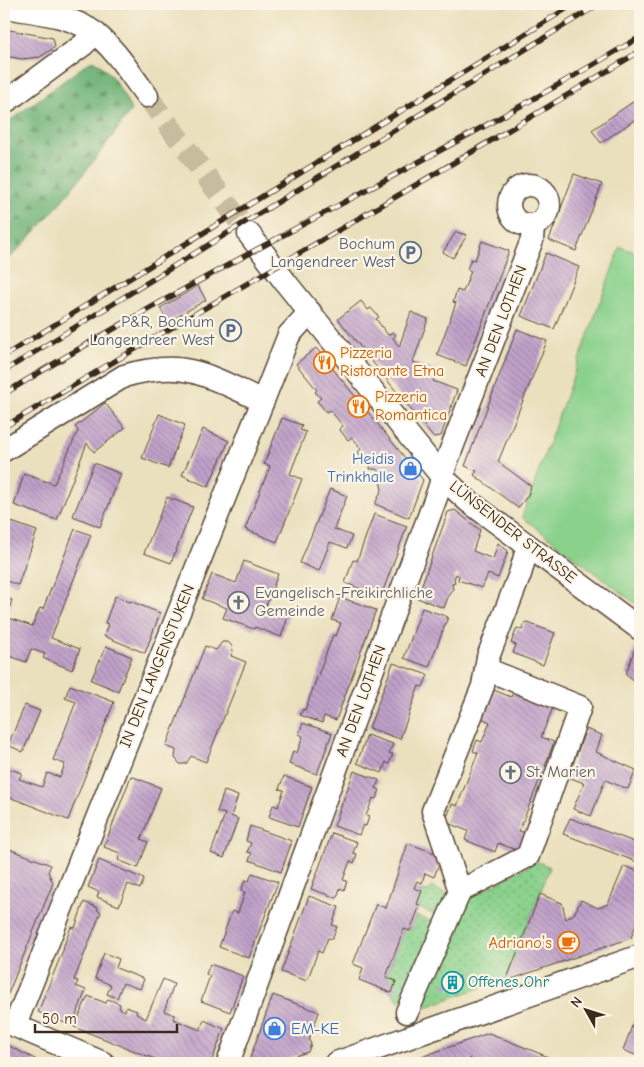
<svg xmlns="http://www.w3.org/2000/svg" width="644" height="1067" font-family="'Comic Neue',sans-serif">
	<defs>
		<pattern id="grass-dots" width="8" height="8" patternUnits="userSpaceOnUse" patternTransform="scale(1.25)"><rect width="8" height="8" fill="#8ad18c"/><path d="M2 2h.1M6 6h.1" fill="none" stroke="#72aa72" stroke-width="1.8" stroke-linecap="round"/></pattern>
		<pattern id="forest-firs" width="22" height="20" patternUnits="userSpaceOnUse" patternTransform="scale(1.25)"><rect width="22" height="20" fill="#6fb378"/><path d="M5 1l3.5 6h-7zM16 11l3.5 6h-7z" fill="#5c9262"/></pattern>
		<pattern id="building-back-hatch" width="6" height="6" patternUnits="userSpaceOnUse" patternTransform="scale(1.25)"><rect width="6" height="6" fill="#c0a1ca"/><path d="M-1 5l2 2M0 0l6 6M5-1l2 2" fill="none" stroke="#9d83a3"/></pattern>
	</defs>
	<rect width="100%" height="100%" fill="#fcf5e5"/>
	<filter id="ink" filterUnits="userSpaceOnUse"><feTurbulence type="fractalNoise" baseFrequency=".02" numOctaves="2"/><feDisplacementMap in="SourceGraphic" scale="10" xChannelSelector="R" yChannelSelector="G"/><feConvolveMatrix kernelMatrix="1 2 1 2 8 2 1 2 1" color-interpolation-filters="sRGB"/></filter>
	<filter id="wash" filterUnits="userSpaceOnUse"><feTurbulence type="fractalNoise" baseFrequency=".0096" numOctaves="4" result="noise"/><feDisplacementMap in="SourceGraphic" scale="20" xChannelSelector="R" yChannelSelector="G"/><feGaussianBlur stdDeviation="1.12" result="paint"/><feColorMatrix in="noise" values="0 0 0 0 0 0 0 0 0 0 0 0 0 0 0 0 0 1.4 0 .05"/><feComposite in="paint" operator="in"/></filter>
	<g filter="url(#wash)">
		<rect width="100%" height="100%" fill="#eae0bd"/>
		<g fill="url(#grass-dots)" stroke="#627e55">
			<polygon points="536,861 550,867 507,978 426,1007 421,992 460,904"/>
			<polygon points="432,887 447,894 440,917 419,908 420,905 417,904 422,891 428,892"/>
			<polygon points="417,916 438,924 400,1002 392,993 396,981 386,977 404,929 411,931"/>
		</g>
		<path fill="url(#forest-firs)" stroke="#556e4b" d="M 94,61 C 110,68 124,95 131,110 C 93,164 51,218 4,264 L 4,125 L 88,63 Z"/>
		<polygon fill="#8ad18c" stroke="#627e55" points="620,247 640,254 640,607 522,517"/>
		<g id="blocks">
			<g fill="url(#building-back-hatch)">
				<polygon points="4,29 53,38 55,47 40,57 22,59 4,56"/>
				<polygon points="640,97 640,116 601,143 592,130"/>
				<polygon points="574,174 602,184 576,251 549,240"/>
				<polygon points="456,232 467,235 453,258 443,252"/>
				<polygon points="482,241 509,251 466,366 437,355 456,303 453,302 457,290 463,292 471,271 467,269 471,259 475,260"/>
				<polygon points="546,253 579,267 554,329 521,316"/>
				<polygon points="198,286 206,300 168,322 160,308"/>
				<polygon points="361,301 368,310 371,308 379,317 376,319 388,335 393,332 396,335 393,338 399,347 411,312 428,319 413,362 438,372 433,381 457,390 441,436 433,437 338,319"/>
				<polygon points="517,329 547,341 498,462 531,486 528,495 518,508 474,475 477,471 465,466"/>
				<polygon points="316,348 423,480 409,518 375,504 382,489 380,481 376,476 380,473 376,469 370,469 371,461 368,458 363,459 358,452 361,449 356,442 352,437 348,440 339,429 343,426 330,410 326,412 317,401 321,398 315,392 317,390 296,364"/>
				<polygon points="105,403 125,428 94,452 87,443 57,520 14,505 24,474 54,484 78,431 75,427"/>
				<polygon points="159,414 185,425 168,468 142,458"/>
				<polygon points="282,418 302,425 300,430 306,432 290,474 302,479 277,542 245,529 270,466 264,464"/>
				<polygon points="203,429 229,441 208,487 182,475"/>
				<polygon points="94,463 121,474 100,527 73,516"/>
				<polygon points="330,489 347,496 334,529 352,536 347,548 330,542 319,571 300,563"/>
				<polygon points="167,497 193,507 171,563 144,553"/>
				<polygon points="455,510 480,530 473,551 493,559 498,543 508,551 498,578 488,574 482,588 458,580 459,576 456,574 454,579 455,583 452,584 453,589 450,592 444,608 417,598 448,512"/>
				<polygon points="374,514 407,526 381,596 345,583 353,560 357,561"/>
				<polygon points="6,520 37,531 18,585 4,580 4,526"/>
				<polygon points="75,529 91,535 51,638 80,649 72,670 43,658 45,654 31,649 26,662 4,654 4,597 12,600 6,617 32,626 40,608 43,609"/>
				<polygon points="244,561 278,574 266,606 289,614 281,637 255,627 254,629 223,618 227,608 202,599 212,574 236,583"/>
				<polygon points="115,596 130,602 130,601 160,613 145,653 104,636 108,624 105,623"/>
				<polygon points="340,597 376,610 336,720 324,716 322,723 300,715 303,709 305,710 333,635 336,636 341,623 332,620"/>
				<polygon points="422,608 448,617 429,667 404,658"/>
				<polygon points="525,622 555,633 543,665 513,653 516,645 511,643 517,628 522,630"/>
				<polygon points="222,642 228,642 232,646 233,651 231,656 246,662 206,762 191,756 186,764 180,764 175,758 176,750 166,746 205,646 216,650"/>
				<polygon points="637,642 640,644 640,685 626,674"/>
				<polygon points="106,646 132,657 118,691 91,680"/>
				<polygon points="393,663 428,675 423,687 419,686 400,739 369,728"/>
				<polygon points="70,685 114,702 68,820 4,795 4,767 22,773 19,779 42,787 47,773 60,777 65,764 53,760 76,702 65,698"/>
				<polygon points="491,689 511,697 514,690 554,705 541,737 554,742 545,766 550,768 546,778 541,776 519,831 526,833 519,851 498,843 495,852 465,840 468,831 445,822 452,804 457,806 478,753 473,751 475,745 477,740 482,742 490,722 479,717"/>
				<polygon points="25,705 40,711 23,752 8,745"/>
				<polygon points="303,723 332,733 317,774 289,764 293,751 297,753 303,736 299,734"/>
				<polygon points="586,729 602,735 596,752 636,770 628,789 605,780 591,816 573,809 584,783 568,777"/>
				<polygon points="367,735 393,744 389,753 393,754 389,764 386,762 382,773 357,763"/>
				<polygon points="354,771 379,780 376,788 380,790 376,799 373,798 366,816 369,817 366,826 363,825 359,835 334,826"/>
				<polygon points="131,776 161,788 141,839 148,842 138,868 118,860 120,853 104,847"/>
				<polygon points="284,776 312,787 298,827 269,817 273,805 278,807 284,790 279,789"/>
				<polygon points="224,791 238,796 231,816 238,819 224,858 211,853 225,814 217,812"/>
				<polygon points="570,818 637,843 640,834 640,863 563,834"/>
				<polygon points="250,826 292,841 281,872 249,860 252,853 247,852 251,843 246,841"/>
				<polygon points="332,833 357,842 353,853 357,854 354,863 350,861 343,880 347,881 344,890 340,888 337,898 311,889"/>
				<polygon points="408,843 442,856 434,877 425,873 422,883 417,881 414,888 422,891 417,904 420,905 410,931 404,929 386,977 396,981 392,993 359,980 363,968 353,964 376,904 386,908"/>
				<polygon points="9,849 51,865 48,872 53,883 8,994 4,997 4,863"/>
				<polygon points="99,860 144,879 140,889 128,884 119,906 97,897 99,892 88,887"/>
				<polygon points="624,866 640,872 640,913 631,938 506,981 540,894 562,903 566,919 574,914 581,900 598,908 608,904"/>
				<polygon points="252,873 278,882 249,958 219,947 232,911 238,913 245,892 241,891 245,880 249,881"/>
				<polygon points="309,896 339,907 332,925 337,927 332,939 328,938 322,953 318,951 307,981 281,972"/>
				<polygon points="84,902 98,908 97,910 101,912 74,980 78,981 76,986 86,990 72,1026 38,1012 64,948 63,948 71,927 75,928"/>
				<polygon points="104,953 119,959 116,968 144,979 140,989 123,983 117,998 107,994 111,985 95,978"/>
				<polygon points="210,964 243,976 230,1012 201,1001 210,976 206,974"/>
				<polygon points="459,976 461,983 446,989 443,982"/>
				<polygon points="163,979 174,984 164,1011 175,1015 173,1019 200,1030 204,1020 224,1029 211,1063 165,1063 74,1027 88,996 106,1003 108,999 120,1004 119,1008 125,1011 126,1007 137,1011 136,1014 146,1019"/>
				<polygon points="273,995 319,1012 309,1040 311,1044 308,1052 282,1060 283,1063 257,1063 250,1058"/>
				<polygon points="640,1005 640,1057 623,1050"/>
				<polygon points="489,1033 563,1063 469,1063 471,1057 468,1063 404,1063"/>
				<polygon points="7,1045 35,1059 33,1063 4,1063 4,1054"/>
			</g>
		</g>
	</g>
	<g filter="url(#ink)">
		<use href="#blocks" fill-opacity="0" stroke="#554536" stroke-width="1"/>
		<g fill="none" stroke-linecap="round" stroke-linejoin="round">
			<polyline stroke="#c7bc9d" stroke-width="22" stroke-dasharray="22 11" stroke-linecap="butt" points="147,96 249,234"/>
			<defs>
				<g id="minor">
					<path d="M 4,7 C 33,12 71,14 96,34 C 116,50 131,75 147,96"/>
					<polyline points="4,103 83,45 95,33"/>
					<circle cx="529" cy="205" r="20"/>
					<polyline points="249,234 286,283 443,478 468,501 640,629"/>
					<path d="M 4,450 L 124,376 C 145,370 168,366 190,371 C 214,376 240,391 263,401"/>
					<polyline points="460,891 433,811 483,686 488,657 520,574 528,546"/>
					<polyline points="407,1012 460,891 528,856 580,707 486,669"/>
					<polyline points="4,1021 103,1063"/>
					<polyline points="15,1025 289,335 310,312"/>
					<polyline points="228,1063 439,489 446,463 532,240 533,226"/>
					<polyline points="336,1063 640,956"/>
				</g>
			</defs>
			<use href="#minor" stroke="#554536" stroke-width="25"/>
			<use href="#minor" stroke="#fff" stroke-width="22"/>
			<defs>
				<g id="rail">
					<polyline points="4,356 574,4"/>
					<polyline points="4,371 599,4"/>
					<path d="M 4,394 C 211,266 432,162 640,37"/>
					<path d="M 4,427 C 215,300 430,180 640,51"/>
				</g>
			</defs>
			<use href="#rail" stroke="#3b2a1e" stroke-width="5.5"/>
			<use href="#rail" stroke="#fcf5e5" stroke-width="4" stroke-dasharray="11" stroke-linecap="butt"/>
		</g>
	</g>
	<defs>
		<symbol id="parking-ring" viewBox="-11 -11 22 22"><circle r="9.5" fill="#fcf5e5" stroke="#5c6f8a" stroke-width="1.5"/><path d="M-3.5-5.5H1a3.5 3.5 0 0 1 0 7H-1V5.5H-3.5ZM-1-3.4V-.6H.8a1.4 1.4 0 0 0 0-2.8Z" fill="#5c6f8a"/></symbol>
		<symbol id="restaurant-ring" viewBox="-11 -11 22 22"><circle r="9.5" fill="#fcf5e5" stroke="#e8710a" stroke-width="1.5"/><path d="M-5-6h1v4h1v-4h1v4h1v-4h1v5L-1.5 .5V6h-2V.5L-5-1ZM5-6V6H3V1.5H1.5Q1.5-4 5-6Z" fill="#e8710a"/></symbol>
		<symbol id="shop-ring" viewBox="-11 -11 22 22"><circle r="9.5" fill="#fcf5e5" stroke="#3f7fe0" stroke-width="1.5"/><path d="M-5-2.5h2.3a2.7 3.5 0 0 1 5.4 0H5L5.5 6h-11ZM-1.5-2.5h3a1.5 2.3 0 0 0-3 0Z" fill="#3f7fe0"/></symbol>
		<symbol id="church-ring" viewBox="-11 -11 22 22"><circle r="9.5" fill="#fcf5e5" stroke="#6b7280" stroke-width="1.5"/><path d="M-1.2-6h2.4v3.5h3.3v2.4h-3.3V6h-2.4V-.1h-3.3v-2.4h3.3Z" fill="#6b7280"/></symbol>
		<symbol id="cafe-ring" viewBox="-11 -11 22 22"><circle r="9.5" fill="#fcf5e5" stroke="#e8710a" stroke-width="1.5"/><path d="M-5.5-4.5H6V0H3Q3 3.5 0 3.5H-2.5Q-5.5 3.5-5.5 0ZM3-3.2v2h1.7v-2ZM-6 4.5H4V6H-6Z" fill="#e8710a"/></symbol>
		<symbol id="building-ring" viewBox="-11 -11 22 22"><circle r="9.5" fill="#fcf5e5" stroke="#0f9aa8" stroke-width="1.5"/><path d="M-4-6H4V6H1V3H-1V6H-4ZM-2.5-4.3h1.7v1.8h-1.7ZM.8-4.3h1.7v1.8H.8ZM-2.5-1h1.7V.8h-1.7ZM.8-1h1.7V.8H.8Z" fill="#0f9aa8"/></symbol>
	</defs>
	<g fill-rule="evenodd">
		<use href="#parking-ring" x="398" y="240" width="25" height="25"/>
		<use href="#parking-ring" x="218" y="318" width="25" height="25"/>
		<use href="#restaurant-ring" x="312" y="350" width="25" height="25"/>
		<use href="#restaurant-ring" x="346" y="394" width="25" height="25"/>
		<use href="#shop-ring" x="398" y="456" width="25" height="25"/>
		<use href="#church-ring" x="226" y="590" width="25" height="25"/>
		<use href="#church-ring" x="498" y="760" width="25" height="25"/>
		<use href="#cafe-ring" x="556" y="930" width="25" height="25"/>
		<use href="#building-ring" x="440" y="970" width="25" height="25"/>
		<use href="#shop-ring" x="262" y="1016" width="25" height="25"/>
	</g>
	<g text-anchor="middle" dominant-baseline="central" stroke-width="4.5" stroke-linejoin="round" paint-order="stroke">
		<g font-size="16" fill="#4e5e75" stroke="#fcf5e5" text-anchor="end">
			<text x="395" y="244">Bochum<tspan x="395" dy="18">Langendreer West</tspan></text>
			<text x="214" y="322">P&amp;R, Bochum<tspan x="214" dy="18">Langendreer West</tspan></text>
		</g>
		<g font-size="16" fill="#3b2a1e" stroke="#fcf5e5">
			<text transform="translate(501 321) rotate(-69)">AN DEN LOTHEN</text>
			<text transform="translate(513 532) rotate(38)">LÜNSENDER STRASSE</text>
			<text transform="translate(157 666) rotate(-68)">IN DEN LANGENSTUKEN</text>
			<text transform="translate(361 701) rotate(-70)">AN DEN LOTHEN</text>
		</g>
		<g font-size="16" fill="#c56008" stroke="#fcf5e5" text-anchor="start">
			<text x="340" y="353">Pizzeria<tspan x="340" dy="18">Ristorante Etna</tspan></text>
			<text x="375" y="397">Pizzeria<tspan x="375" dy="18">Romantica</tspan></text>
			<text x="552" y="943" text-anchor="end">Adrianoʼs</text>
		</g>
		<g font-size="16" fill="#366cbe" stroke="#fcf5e5" text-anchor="end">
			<text x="394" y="459">Heidis<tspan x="394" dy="18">Trinkhalle</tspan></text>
			<text x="291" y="1029" text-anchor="start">EM-KE</text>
		</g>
		<g font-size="16" fill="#5b616d" stroke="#fcf5e5" text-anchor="start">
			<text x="255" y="593">Evangelisch-Freikirchliche<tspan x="255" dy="18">Gemeinde</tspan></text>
			<text x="526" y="772">St. Marien</text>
		</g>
		<g font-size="16" fill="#0d838f" stroke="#fcf5e5" text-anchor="start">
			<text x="468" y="982">Offenes Ohr</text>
		</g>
	</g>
	<rect width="644" height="1067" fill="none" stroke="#fcf5e5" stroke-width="20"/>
	<g transform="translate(586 1010) rotate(309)" stroke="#fcf5e5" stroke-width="4" paint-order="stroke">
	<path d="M0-4L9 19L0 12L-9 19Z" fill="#3b2a1e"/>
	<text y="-8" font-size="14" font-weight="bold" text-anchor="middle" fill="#3b2a1e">N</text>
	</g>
	<path d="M35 1024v8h142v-8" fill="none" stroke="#3b2a1e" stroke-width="2.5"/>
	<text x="42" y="1024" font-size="15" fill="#3b2a1e" stroke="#fcf5e5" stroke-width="4" paint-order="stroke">50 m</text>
</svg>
